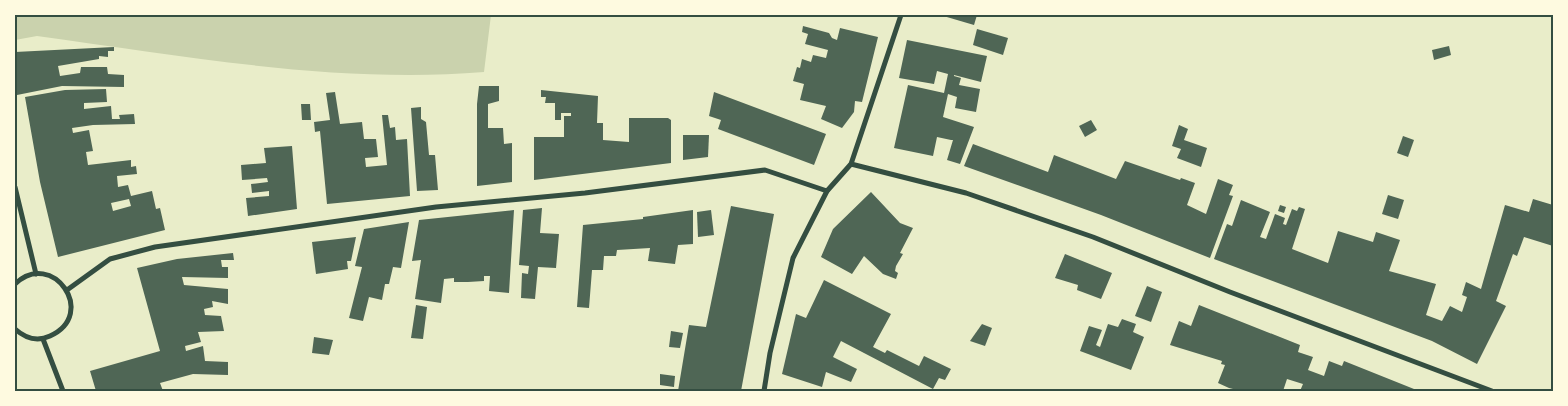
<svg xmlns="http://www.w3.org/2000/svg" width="1568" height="406" font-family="Raleway,sans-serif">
	<rect width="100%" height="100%" fill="#e9edc9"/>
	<path fill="#cad2ad" d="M 15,15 L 491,15 L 484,72 C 335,84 184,56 37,36 L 15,40 Z"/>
	<g fill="#4f6655" fill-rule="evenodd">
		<polygon points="940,15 977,15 974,25"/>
		<polygon points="803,26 829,33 832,38 837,40 840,28 878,37 862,102 855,101 854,112 842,128 821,119 826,106 800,100 804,84 793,81 797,67 800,68 802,59 811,62 813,55 826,58 828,50 805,44 808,34 802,32"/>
		<polygon points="977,29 1008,38 1003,55 973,45"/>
		<polygon points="907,40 987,56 981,82 954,75 954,76 961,78 959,85 980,89 976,112 955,108 957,97 948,94 943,117 974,127 960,164 947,160 953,140 951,140 937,137 933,156 894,148 908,85 944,93 948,74 937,71 934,84 899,78"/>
		<polygon points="1449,46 1451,55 1434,60 1432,50"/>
		<polygon points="114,47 114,51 108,51 108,57 99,56 99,59 58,66 60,76 80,73 81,67 107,67 108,74 124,75 124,87 62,86 17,95 15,52"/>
		<polygon points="479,86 499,86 499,101 488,104 488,128 503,128 504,144 512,143 512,182 477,186 477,104"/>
		<path d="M 106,89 L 107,102 L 84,103 L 84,109 L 111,106 L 112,119 L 120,119 L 119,115 L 134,114 L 135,124 L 93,125 L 72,128 L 73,133 L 89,130 L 93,151 L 86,152 L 88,165 L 131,160 L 131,167 L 136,166 L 137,174 L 117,176 L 118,187 L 128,185 L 131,196 L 152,191 L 156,209 L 160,208 L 165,230 L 58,257 L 40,182 L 25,97 L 65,90 ZM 129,199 L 131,206 L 113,211 L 111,203 Z"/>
		<polygon points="541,90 598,96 597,123 603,123 603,140 629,142 629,118 668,118 671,120 671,163 534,180 534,137 564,137 564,116 571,116 571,113 561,113 561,120 555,120 555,103 545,103 546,97 541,97"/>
		<polygon points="335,92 340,124 362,122 364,139 376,139 378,157 365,158 366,167 387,165 382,115 388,115 390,128 395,127 396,140 407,139 410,196 327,204 320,131 315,132 314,122 330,120 326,93"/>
		<polygon points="714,92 826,134 814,165 718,129 721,120 709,116"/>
		<polygon points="301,104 310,104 311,120 302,120"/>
		<polygon points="421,107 421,119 426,122 429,155 435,155 438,190 417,191 411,108"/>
		<polygon points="1091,120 1097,130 1085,137 1079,126"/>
		<polygon points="1179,125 1188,129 1184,140 1207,148 1201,167 1177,158 1181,149 1172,146"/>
		<polygon points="683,135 709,135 708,157 683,160"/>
		<polygon points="1403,136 1414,140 1408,157 1397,153"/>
		<polygon points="973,144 1048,172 1054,155 1116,179 1125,161 1180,180 1181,178 1195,183 1187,205 1206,214 1218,179 1233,185 1229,195 1233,196 1210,258 1101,215 964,166"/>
		<polygon points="292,146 297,209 248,216 246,198 269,196 269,191 252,193 251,184 268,182 267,178 242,180 241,165 266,163 264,148"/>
		<polygon points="871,192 900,223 913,228 900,253 903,254 896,266 895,271 898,273 896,279 883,274 864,256 852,274 821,257 833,229"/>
		<polygon points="1388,195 1404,200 1398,219 1382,214"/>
		<polygon points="1533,199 1553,205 1553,246 1524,237 1517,256 1513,254 1496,301 1506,306 1477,364 1432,341 1214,259 1227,224 1232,226 1241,200 1270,212 1260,237 1266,239 1275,214 1285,218 1283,224 1286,225 1292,209 1297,211 1299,207 1305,209 1292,249 1328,263 1338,231 1373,242 1376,232 1400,240 1389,271 1436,284 1426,315 1442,321 1450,306 1462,312 1467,297 1462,295 1466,282 1481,289 1505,205 1529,212"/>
		<polygon points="1280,205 1286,207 1284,213 1278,211"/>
		<polygon points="731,206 774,214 741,391 678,391 689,325 706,327"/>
		<polygon points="542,208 540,233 559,234 556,268 538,267 535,299 521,298 522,273 528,274 529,266 519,265 523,210"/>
		<polygon points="514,210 509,293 489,291 490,276 484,276 484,281 468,282 454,282 454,278 444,279 441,303 415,299 421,260 412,261 419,220"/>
		<polygon points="693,210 693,244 678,245 675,264 648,261 650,248 617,250 616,256 604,256 603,270 592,270 589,308 577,307 583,225 643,219 643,217"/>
		<polygon points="711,210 714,235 698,237 697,212"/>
		<polygon points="409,222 401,268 393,267 389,284 385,284 382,300 369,297 363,321 349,318 362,267 355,266 364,229"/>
		<polygon points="356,237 351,261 347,261 348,269 316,274 312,242"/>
		<polygon points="233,253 234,260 221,260 222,267 228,267 228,278 182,277 184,285 228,289 228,304 212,301 213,307 204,309 205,315 221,316 224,331 198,332 201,342 185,346 186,351 203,346 205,361 228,362 228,375 193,374 160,383 163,391 96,391 90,371 160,351 137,268 177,259"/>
		<polygon points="1065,254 1112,273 1101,299 1077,290 1078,285 1055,278"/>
		<polygon points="824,280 891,314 873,347 885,353 887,350 919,366 924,356 951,369 945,380 939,378 933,389 841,341 833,357 857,369 851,382 826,372 822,387 782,374 796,314 806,318"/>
		<polygon points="1147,286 1162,292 1151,322 1135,316"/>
		<polygon points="416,305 427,307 423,339 411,338"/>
		<polygon points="1199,305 1300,345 1298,352 1313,357 1308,370 1324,376 1329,361 1342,366 1344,361 1419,391 1300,391 1303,384 1287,379 1283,391 1241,391 1229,388 1218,383 1225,365 1221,364 1222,361 1170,345 1179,321 1191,326"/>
		<polygon points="1122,319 1136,324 1133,332 1144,337 1131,370 1080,351 1089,326 1102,330 1096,345 1100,347 1108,324 1118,327"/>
		<polygon points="982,324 992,328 985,346 970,341"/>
		<polygon points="671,331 683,333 680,348 669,347"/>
		<polygon points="314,337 333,340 329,355 312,353"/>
		<polygon points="660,374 675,376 674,387 660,385"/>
	</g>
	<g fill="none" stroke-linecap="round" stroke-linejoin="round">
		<g stroke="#344e41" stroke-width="5">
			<polyline points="851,164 966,193 1093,237 1230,292 1492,391"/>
			<polyline points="15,187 36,274"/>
			<path d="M 15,284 C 52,248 99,314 50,336 C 37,342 25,338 15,329"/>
			<polyline points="67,290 110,259 155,247 436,207 585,193 765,170 827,191"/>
			<polyline points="43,339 63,391"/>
			<polyline points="764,391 770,353 793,258 827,191 851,164 901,15"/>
		</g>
	</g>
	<rect width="1568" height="406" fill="none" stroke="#fefae0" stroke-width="32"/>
	<rect x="16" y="16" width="1536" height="374" fill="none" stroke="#344e41" stroke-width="2"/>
</svg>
